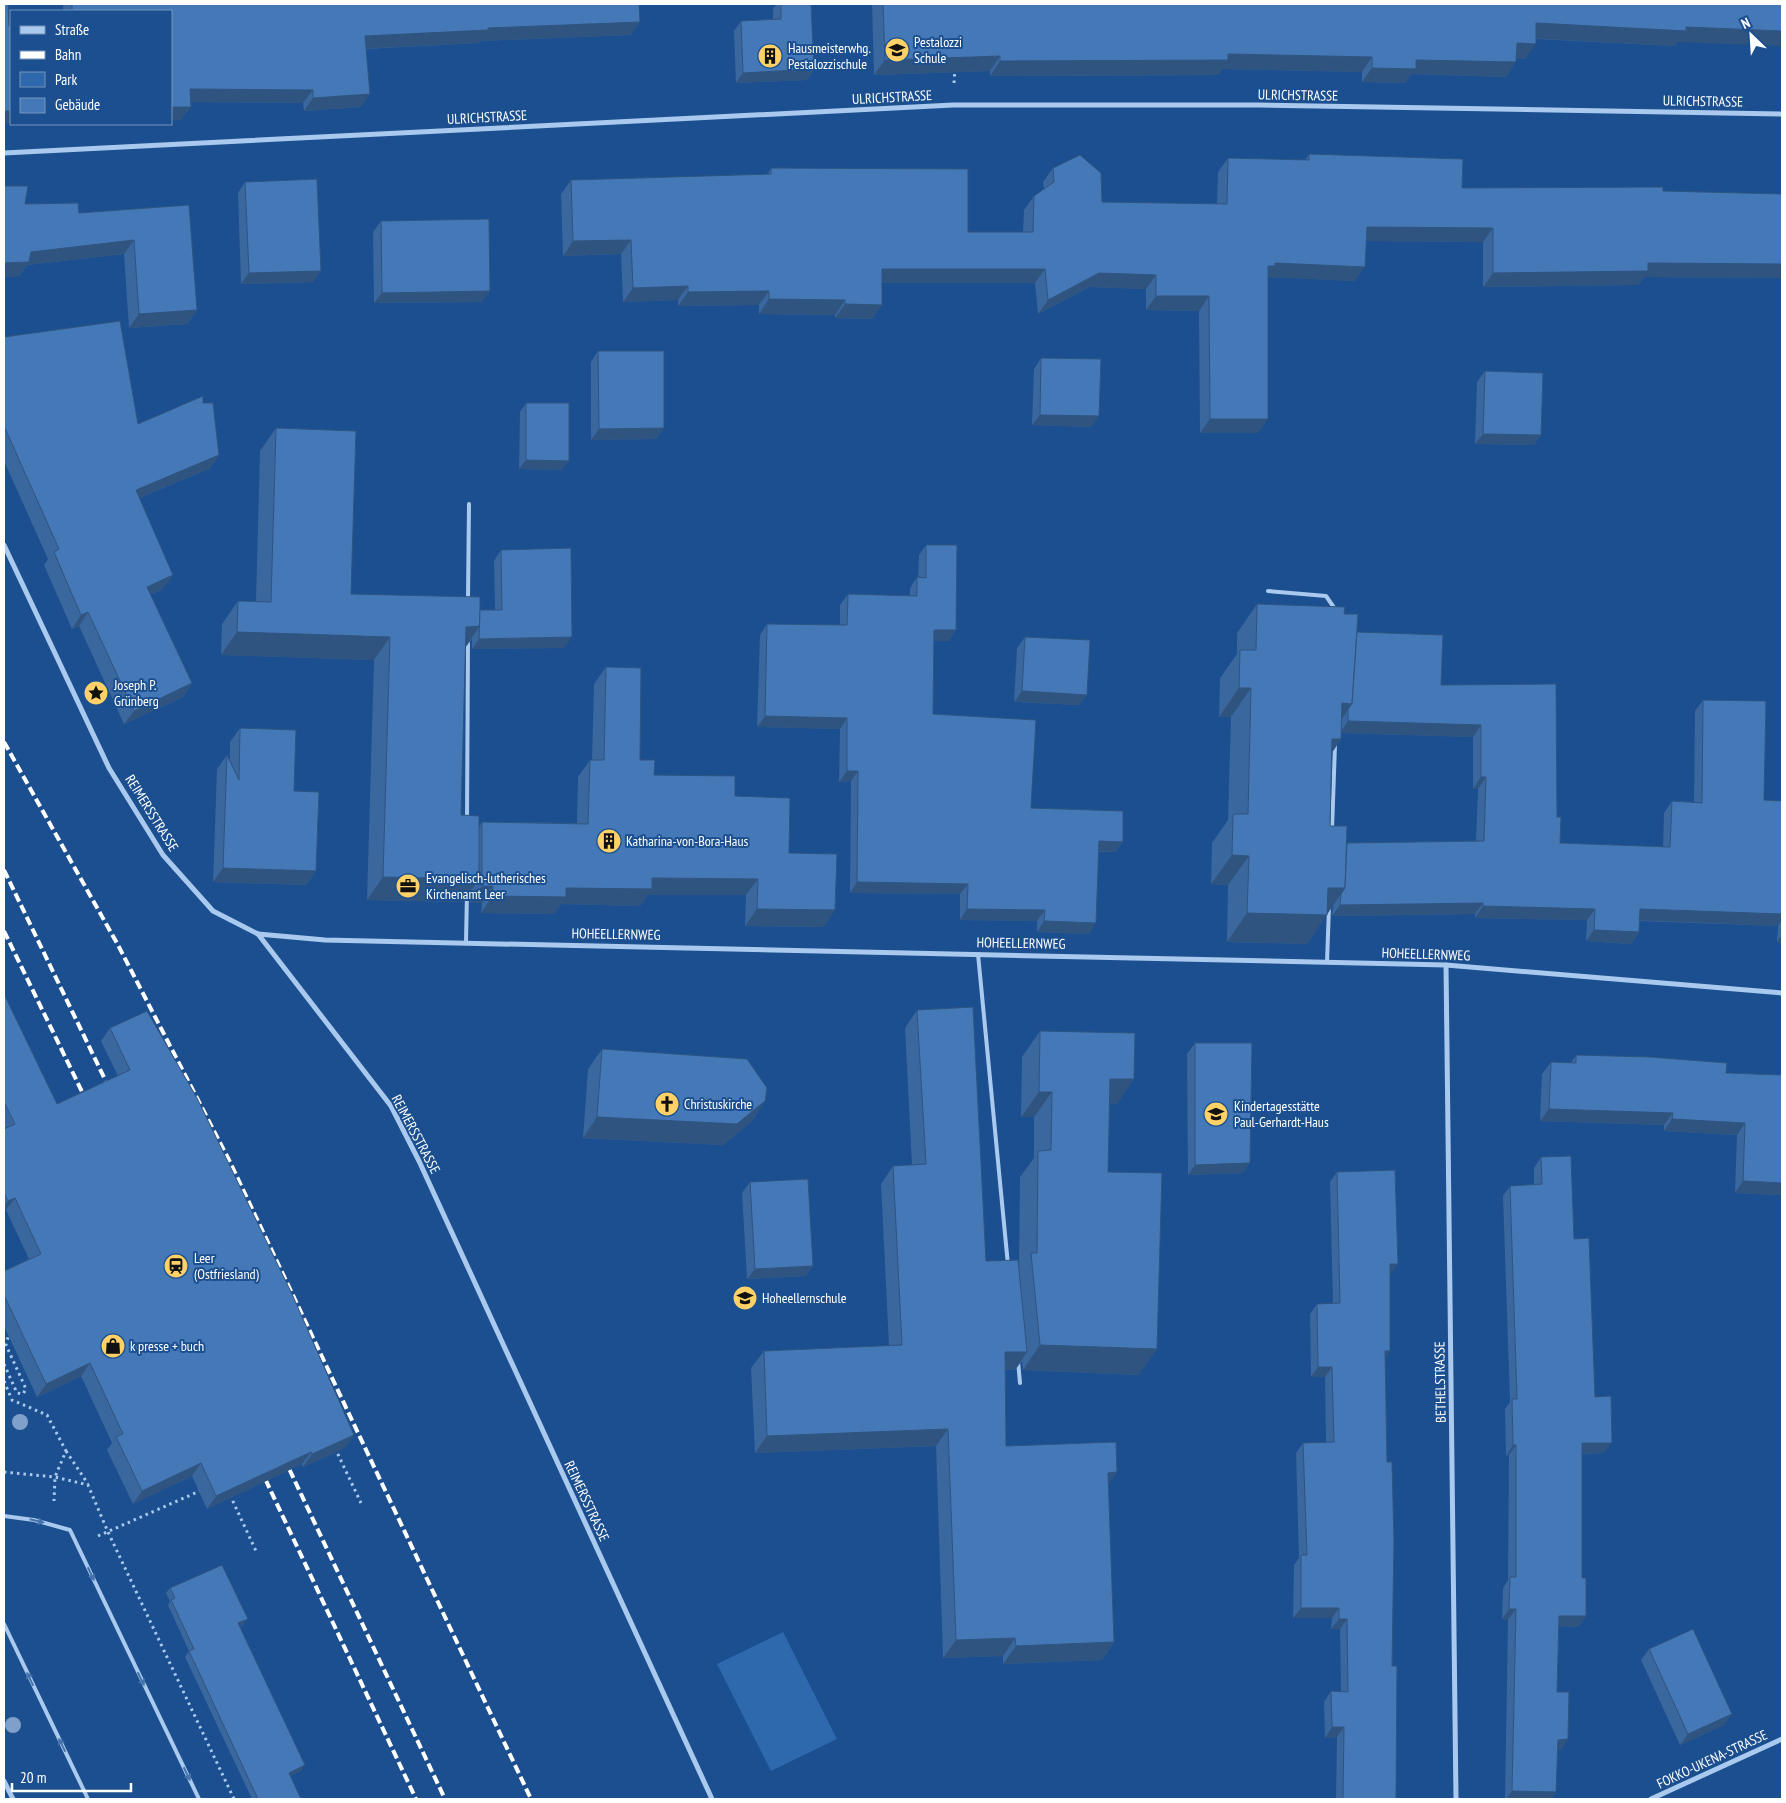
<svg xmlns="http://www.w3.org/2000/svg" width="1786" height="1803" font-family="'PT Sans Narrow',sans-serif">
	<rect width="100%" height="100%" fill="#1b4f8f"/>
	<polygon fill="#2e69ad" points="783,1632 837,1739 771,1771 717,1664"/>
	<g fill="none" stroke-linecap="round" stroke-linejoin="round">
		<g stroke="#a9c9ee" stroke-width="3" stroke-dasharray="2.5 4" stroke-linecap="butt">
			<polyline points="954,83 955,69"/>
			<polyline points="4,1364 17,1393 23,1394 26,1389 6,1345 8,1337"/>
			<polyline points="4,1381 12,1400 47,1415 66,1451 55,1477 54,1501"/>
			<polyline points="335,1448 361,1503"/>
			<polyline points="66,1451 88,1484"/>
			<polyline points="4,1472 55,1477 88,1485 108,1532 234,1799"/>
			<polyline points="230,1495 256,1551"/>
			<polyline points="98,1536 202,1490"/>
		</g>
		<g stroke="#a9c9ee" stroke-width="4">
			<polyline points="1268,591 1326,596 1335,609"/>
			<polyline points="468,600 469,504"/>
			<polyline points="467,820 468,640"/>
			<polyline points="1332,830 1335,745"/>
			<polyline points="466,942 467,892"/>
			<polyline points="978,954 1008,1265"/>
			<polyline points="1327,962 1329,907"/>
			<polyline points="1018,1361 1020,1383"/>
			<polyline points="4,1516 34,1520 70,1530 199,1799"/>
			<polyline points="4,1624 88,1799"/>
		</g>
		<g stroke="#a9c9ee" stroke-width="5">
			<polyline points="4,153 953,105 1259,105 1782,114"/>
			<polyline points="4,545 109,768 163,855 213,911 258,934 391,1106 419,1161 712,1799"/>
			<polyline points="258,934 325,940 1446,965 1782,993"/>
			<polyline points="1446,965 1456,1799"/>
			<polyline points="4,1781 13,1799"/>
			<polyline points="1651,1799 1782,1739"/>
		</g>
		<g stroke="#fff" stroke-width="4" stroke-dasharray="9 4" stroke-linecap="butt">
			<polyline points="4,742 118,945 230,1162 531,1799"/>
			<polyline points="4,870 112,1094"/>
			<polyline points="4,931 88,1104"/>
			<polyline points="284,1458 445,1799"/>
			<polyline points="260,1468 416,1799"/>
		</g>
	</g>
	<g fill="#7ea0ca">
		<circle cx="20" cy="1422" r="8"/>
		<circle cx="13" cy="1725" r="8"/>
	</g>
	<g fill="#3a679d" fill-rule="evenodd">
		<polygon points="63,4 639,4 631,35 481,41 479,43 366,49 361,107 304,111 303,103 190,102 181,120 171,11 63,11"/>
		<polygon points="777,4 811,4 814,69 807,80 736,83 734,31 741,21 773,19 773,9"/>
		<polygon points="872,4 1782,4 1678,42 1675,46 1536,39 1525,59 1516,58 1516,62 1506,77 1412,74 1405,83 1362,82 1362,72 1222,69 1218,75 990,76 990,71 874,75"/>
		<polygon points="1309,154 1462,188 1663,191 1782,194 1782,278 1644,277 1638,285 1483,287 1483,242 1366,241 1355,281 1268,277 1258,433 1200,433 1199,311 1146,310 1146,289 1089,287 1038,314 1035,283 882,283 872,319 835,318 835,315 759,314 759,305 678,306 678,300 623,302 621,254 563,256 561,194 571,180 767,175 771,168 968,232 1023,232 1024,210 1034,196 1044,189 1043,182 1053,168 1102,202 1217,204 1218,172 1228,158 1305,160"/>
		<polygon points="245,182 313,282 241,284 238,193"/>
		<polygon points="4,186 25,204 79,213 189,205 197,310 187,324 129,328 124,254 27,265 19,276 4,277"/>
		<polygon points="381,221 482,302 374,303 373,232"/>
		<polygon points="4,337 138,424 203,403 219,455 209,469 139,498 163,589 150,595 192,683 183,697 124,724 79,626 72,629 44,565 48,559 4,461"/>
		<polygon points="598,351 664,428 656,439 591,440 591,362"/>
		<polygon points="1041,358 1092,427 1032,425 1034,369"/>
		<polygon points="1485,371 1541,435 1534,445 1475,444 1477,382"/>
		<polygon points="526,403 562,470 519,469 520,412"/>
		<polygon points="276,428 351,594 480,610 495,610 494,561 501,550 564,648 472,649 472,639 465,648 461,815 479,827 482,822 577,823 578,777 590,760 592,760 594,684 606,667 640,760 654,775 735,796 789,853 824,927 745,926 746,895 648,895 640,906 561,904 554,914 481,913 482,903 470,903 470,892 463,902 367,900 374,660 221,655 222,624 238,601 256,601 260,451"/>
		<polygon points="926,545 956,630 949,641 934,641 933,714 1031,808 1123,842 1115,852 1098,852 1089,934 1037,932 1037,921 960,920 960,894 850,893 851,781 839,782 840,729 757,727 760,635 767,624 840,625 840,605 848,594 910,596 910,588 917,577 918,577 919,555"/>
		<path d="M 1257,604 L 1344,614 L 1357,632 L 1441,685 L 1556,684 L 1557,817 L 1560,843 L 1663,847 L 1664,813 L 1672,801 L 1694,802 L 1695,711 L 1703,700 L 1764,800 L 1782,801 L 1782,943 L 1777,942 L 1778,926 L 1639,921 L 1639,932 L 1631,944 L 1586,941 L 1587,920 L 1475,918 L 1475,914 L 1332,916 L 1333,905 L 1307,944 L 1227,942 L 1228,885 L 1211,884 L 1212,843 L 1228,820 L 1231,717 L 1219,717 L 1220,678 L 1237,654 L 1237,633 ZM 1341,733 L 1473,737 L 1473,789 L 1478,789 L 1476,841 L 1347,843 L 1330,826 L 1332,753 L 1341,739 Z"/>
		<polygon points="1025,637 1079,705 1014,702 1017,648"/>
		<polygon points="240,728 294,791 316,871 306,885 213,882 217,769 227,755 230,761 230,742"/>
		<polygon points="4,994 57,1104 118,1076 101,1041 110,1028 345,1448 303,1467 302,1464 207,1509 192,1476 133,1504 107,1450 112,1443 81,1376 37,1397 4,1326 4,1271 29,1259 6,1210 4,1211"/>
		<polygon points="917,1010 986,1261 1019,1267 1020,1177 1034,1158 1034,1117 1021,1117 1022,1057 1040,1031 1117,1104 1109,1104 1108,1172 1139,1375 1023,1370 1022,1361 1015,1370 1005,1370 1006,1446 1117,1472 1108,1484 1114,1642 1102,1660 1003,1664 1003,1656 943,1658 936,1446 755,1453 751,1368 764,1351 889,1346 881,1184 893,1166 912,1165 905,1028"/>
		<polygon points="1195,1043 1243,1173 1188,1175 1187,1054"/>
		<polygon points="602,1049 765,1101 751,1122 723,1145 583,1138 588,1069"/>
		<polygon points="1576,1055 1726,1073 1782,1075 1782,1195 1735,1193 1737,1135 1664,1131 1664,1125 1540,1121 1542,1074 1551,1062 1571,1063"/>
		<polygon points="1541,1157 1574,1239 1595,1397 1604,1453 1582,1454 1582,1578 1586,1616 1578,1627 1559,1626 1557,1692 1561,1750 1558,1750 1552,1799 1505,1799 1508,1620 1502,1619 1503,1588 1508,1580 1509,1455 1506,1456 1505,1409 1510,1402 1503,1196 1510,1186 1534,1184 1534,1168"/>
		<polygon points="1337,1172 1391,1274 1390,1274 1390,1351 1385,1358 1387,1462 1396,1799 1336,1799 1337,1737 1325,1738 1324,1702 1331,1691 1341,1692 1340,1629 1331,1629 1332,1618 1293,1618 1294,1565 1299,1558 1296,1453 1303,1443 1326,1443 1325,1377 1311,1377 1310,1314 1317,1304 1333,1304 1330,1182"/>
		<polygon points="750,1182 813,1266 805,1276 747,1279 742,1193"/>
		<polygon points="170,1588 244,1624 240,1626 301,1771 290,1776 301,1799 252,1799 185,1657 189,1651 168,1605 170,1601 166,1593"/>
		<polygon points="1649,1649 1724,1725 1680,1745 1641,1660"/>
	</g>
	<g fill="#305480">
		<polygon points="640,22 631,35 481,41 479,43 356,49 365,36 488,28"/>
		<polygon points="1536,23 1686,27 1782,31 1782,46 1678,42 1675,46 1526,38"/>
		<polygon points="1517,43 1536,44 1525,59 1507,58"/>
		<polygon points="1228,54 1372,57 1362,72 1222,69 1218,75 990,76 1000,61"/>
		<polygon points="1000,56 990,71 874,75 885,60"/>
		<polygon points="1416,60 1516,62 1506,77 1412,74 1405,83 1362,82 1372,68"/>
		<polygon points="814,69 807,80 736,83 743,73"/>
		<polygon points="190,89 313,90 303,103 181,102"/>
		<polygon points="370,94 361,107 304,111 313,98"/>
		<polygon points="171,107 191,107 181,120 171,120"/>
		<polygon points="4,111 11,111 11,123 4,124"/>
		<polygon points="1367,227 1493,228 1483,242 1357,241"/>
		<polygon points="134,240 124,254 27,265 19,276 4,277 4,263 31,252"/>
		<polygon points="631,240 621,254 563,256 573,241"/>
		<polygon points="1275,263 1365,267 1355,281 1267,277 1268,266"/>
		<polygon points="1648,263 1782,264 1782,278 1644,277 1638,285 1483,287 1493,273"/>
		<polygon points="882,269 1045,269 1035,283 872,283"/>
		<polygon points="321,271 313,282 241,284 249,273"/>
		<polygon points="1099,273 1156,275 1146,289 1089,287 1038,314 1048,300"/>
		<polygon points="688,286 678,300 623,302 633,288"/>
		<polygon points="490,291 482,302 374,303 382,293"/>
		<polygon points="769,291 759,305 678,306 688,292"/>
		<polygon points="1156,296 1209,296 1199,311 1146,310"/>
		<polygon points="769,299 845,300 835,315 759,314"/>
		<polygon points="845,304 882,305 872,319 835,318"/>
		<polygon points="197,310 187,324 129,328 139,314"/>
		<polygon points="1040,415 1099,416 1092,427 1032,425"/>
		<polygon points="1210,419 1268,419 1258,433 1200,433"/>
		<polygon points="664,428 656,439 591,440 599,429"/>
		<polygon points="1483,434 1541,435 1534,445 1475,444"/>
		<polygon points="219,455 209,469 126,503 136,490"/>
		<polygon points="526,460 569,461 562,470 519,469"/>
		<polygon points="173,575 163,589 137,600 147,587"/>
		<polygon points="88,612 79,626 72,629 81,615"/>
		<polygon points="480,626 464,649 466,627"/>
		<polygon points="934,630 956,630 949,641 926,641"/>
		<polygon points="237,632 390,637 374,660 221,655"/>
		<polygon points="572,637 564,648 472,649 479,639"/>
		<polygon points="192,683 183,697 124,724 134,711"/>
		<polygon points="1239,688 1251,688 1231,717 1219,717"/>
		<polygon points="1022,691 1087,695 1079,705 1014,702"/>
		<polygon points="1342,703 1352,704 1332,733"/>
		<polygon points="765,716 847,718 840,729 757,727"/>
		<polygon points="1348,721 1481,725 1473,737 1340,733"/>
		<polygon points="1332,739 1341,739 1321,768"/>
		<polygon points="847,771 858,771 851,781 839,782"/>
		<polygon points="1481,777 1486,777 1478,789 1473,789"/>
		<polygon points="1099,841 1123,842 1115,852 1091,851"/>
		<polygon points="1232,855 1249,856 1228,885 1211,884"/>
		<polygon points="223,868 316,871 306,885 213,882"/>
		<polygon points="383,877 479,879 463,902 367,900"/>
		<polygon points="652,878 758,879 746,895 648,895 640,906 561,904 554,914 481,913 493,896"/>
		<polygon points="857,882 968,884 960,894 850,893"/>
		<polygon points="482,886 493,886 482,903 470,903"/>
		<polygon points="1328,888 1345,888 1307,944 1227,942 1247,913"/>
		<polygon points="1483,903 1475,914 1332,916 1340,905"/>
		<polygon points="1483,906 1595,909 1587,920 1475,918"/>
		<polygon points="757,909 835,910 824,927 745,926"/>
		<polygon points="967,909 1045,910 1037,921 960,920"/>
		<polygon points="1640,909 1782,914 1782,920 1778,926 1632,920"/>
		<polygon points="1044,921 1096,923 1089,934 1037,932"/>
		<polygon points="1594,930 1639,932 1631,944 1586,941"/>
		<polygon points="1782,935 1782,943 1777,942"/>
		<polygon points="1110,1079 1134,1079 1117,1104 1092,1104"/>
		<polygon points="1039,1092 1052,1092 1034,1117 1021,1117"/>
		<polygon points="765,1101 751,1122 723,1145 583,1138 597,1117"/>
		<polygon points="1549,1109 1673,1113 1664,1125 1540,1121"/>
		<polygon points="1672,1119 1745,1123 1737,1135 1664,1131"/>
		<polygon points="1250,1163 1243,1173 1188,1175 1195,1165"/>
		<polygon points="1743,1181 1782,1183 1782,1195 1735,1193"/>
		<polygon points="15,1198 6,1210 4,1211 4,1206 8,1201"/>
		<polygon points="1390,1264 1398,1264 1391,1274 1383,1274"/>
		<polygon points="813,1266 805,1276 747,1279 755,1269"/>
		<polygon points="1040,1345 1157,1349 1139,1375 1023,1370"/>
		<polygon points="1385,1351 1390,1351 1383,1361"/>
		<polygon points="1005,1352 1027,1352 1015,1370 992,1369"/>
		<polygon points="90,1363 81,1376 37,1397 46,1384"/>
		<polygon points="1318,1367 1332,1367 1325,1377 1311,1377"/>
		<polygon points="948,1429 936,1446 755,1453 767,1436"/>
		<polygon points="354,1435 345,1448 303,1467 312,1454"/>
		<polygon points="1582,1443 1612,1443 1604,1453 1575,1454"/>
		<polygon points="1513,1445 1516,1445 1509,1455 1506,1456"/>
		<polygon points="311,1452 302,1464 207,1509 216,1496"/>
		<polygon points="201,1463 192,1476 133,1504 142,1491"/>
		<polygon points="1117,1472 1104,1490 1108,1473"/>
		<polygon points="1301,1608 1339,1608 1332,1618 1293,1618"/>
		<polygon points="1509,1609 1516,1609 1508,1620 1502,1619"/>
		<polygon points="1559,1616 1586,1616 1578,1627 1552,1626"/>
		<polygon points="248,1619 244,1624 234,1628 238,1623"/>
		<polygon points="1339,1619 1347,1619 1340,1629 1331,1629"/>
		<polygon points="1015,1638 1003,1656 943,1658 956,1640"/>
		<polygon points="1114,1642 1102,1660 1003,1664 1016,1646"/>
		<polygon points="1732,1714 1724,1725 1680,1745 1688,1734"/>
		<polygon points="1332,1727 1344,1727 1337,1737 1325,1738"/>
		<polygon points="1568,1739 1561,1750 1550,1750 1558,1740"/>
		<polygon points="305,1765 301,1771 285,1778 289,1773"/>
		<polygon points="1512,1791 1556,1792 1552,1799 1506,1799"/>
	</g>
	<g fill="#4478b7" stroke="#305480">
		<polygon points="4,4 8,4 9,26 11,26 11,111 4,111"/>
		<polygon points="72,4 639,4 640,22 488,28 488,30 365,36 370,94 313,98 313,90 190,89 191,107 171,107 171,11 72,11"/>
		<polygon points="781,4 811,4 814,69 743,73 741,21 781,19"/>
		<polygon points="883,4 1782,4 1782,31 1686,27 1686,31 1536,23 1536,44 1517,43 1516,62 1416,60 1416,69 1372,68 1372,57 1228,54 1228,60 1000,61 1000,56 885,60"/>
		<polygon points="1309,154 1463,159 1462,188 1663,187 1663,191 1782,194 1782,264 1648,263 1648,271 1493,273 1493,228 1367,227 1365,267 1275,263 1275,266 1268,266 1268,419 1210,419 1209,296 1156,296 1156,275 1099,273 1048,300 1045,269 882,269 882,305 845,304 845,300 769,299 769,291 688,292 688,286 633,288 631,240 573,241 571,180 771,174 771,168 968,169 968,232 1033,232 1034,196 1054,182 1053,168 1080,155 1101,173 1102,202 1227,204 1228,158 1309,160"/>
		<polygon points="317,179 321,271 249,273 245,182"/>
		<polygon points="4,186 28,186 25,204 78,203 79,213 189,205 197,310 139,314 134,240 31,252 29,262 4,263"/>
		<polygon points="489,219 490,291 382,293 381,221"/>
		<polygon points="120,321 138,424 203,396 203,403 213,403 219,455 136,490 173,575 147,587 192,683 134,711 88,612 81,615 54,552 59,549 4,426 4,337"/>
		<polygon points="598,351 664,351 664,428 599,429"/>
		<polygon points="1041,358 1101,359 1099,416 1040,415"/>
		<polygon points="1485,371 1543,373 1541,435 1483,434"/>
		<polygon points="526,403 569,403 569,461 526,460"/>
		<polygon points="276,428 356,431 351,594 480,597 480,626 466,627 461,815 479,816 479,879 383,877 390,637 237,632 238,601 271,602"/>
		<polygon points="926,545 957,545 956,630 934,630 933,714 1036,720 1031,808 1123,811 1123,842 1099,841 1096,923 1044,921 1045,910 967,909 968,884 857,882 858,771 847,771 847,718 765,716 767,624 847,625 848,594 917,596 917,577 926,578"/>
		<polygon points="571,548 572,637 479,639 480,610 502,610 501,550"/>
		<polygon points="1257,604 1345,607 1344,614 1358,614 1352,704 1342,703 1341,739 1332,739 1330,826 1347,826 1345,888 1328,888 1327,915 1247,913 1249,856 1232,855 1233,814 1248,814 1251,688 1239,688 1240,650 1256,650"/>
		<polygon points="1357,632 1443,635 1441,685 1556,684 1557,817 1561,817 1560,843 1670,847 1672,801 1702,803 1703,700 1766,701 1764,800 1782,801 1782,914 1640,909 1639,932 1594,930 1595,909 1483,906 1483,903 1340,905 1341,894 1345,888 1347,843 1484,841 1486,777 1481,777 1481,725 1348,721 1348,709 1352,704"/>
		<polygon points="1025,637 1090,640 1087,695 1022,691"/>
		<polygon points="606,667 641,668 640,760 655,760 654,775 735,776 735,796 790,798 789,853 837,854 835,910 757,909 758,879 652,878 652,889 566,888 566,897 493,896 493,886 482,886 482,822 588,824 590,760 604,760"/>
		<polygon points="240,728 296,730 294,791 319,792 316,871 223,868 227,755 239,780"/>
		<polygon points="4,994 57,1104 130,1070 110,1028 147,1011 197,1098 292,1294 354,1435 312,1454 311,1452 216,1496 201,1463 142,1491 116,1437 123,1434 90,1363 46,1384 4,1295 4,1271 41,1254 15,1198 8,1201 4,1193 4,1129 15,1124 4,1102"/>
		<polygon points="973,1007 986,1261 1018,1260 1027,1352 1005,1352 1006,1446 1116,1442 1117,1472 1108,1473 1114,1642 1016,1646 1015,1638 956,1640 948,1429 767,1436 764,1351 902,1345 893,1166 926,1164 917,1010"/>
		<polygon points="1040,1031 1135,1033 1134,1079 1110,1079 1108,1172 1162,1173 1157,1349 1040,1345 1031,1253 1037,1253 1038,1151 1051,1150 1052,1092 1039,1092"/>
		<polygon points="1195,1043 1252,1043 1250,1163 1195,1165"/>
		<polygon points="602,1049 747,1059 767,1088 765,1101 737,1124 597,1117"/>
		<polygon points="1576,1055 1650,1057 1727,1063 1726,1073 1782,1075 1782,1183 1743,1181 1745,1123 1672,1119 1673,1113 1549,1109 1551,1062 1576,1063"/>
		<polygon points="1571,1156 1574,1239 1589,1238 1595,1397 1611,1396 1612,1443 1582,1443 1582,1578 1586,1578 1586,1616 1559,1616 1557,1692 1569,1692 1568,1739 1558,1740 1556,1792 1512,1791 1516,1609 1509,1609 1510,1577 1516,1577 1516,1445 1513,1445 1512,1399 1517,1399 1510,1186 1542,1184 1541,1157"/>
		<polygon points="1395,1170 1398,1264 1390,1264 1390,1351 1385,1351 1387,1462 1392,1462 1394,1541 1392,1666 1397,1666 1396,1799 1343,1799 1344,1727 1332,1727 1331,1691 1348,1692 1347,1619 1339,1619 1339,1608 1301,1608 1301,1555 1307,1555 1303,1443 1334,1442 1332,1367 1318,1367 1317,1304 1340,1303 1337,1172"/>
		<polygon points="808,1179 813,1266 755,1269 750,1182"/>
		<polygon points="222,1565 248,1619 238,1623 305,1765 289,1773 301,1799 258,1799 189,1651 194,1649 171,1600 175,1598 170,1588"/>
		<polygon points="1693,1629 1732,1714 1688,1734 1649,1649"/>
	</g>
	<defs><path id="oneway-solid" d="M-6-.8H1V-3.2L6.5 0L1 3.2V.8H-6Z" transform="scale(1.25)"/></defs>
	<g fill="#4674ac">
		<use href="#oneway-solid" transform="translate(37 1521) rotate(13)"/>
		<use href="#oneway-solid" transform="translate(91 1574) rotate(65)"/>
		<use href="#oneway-solid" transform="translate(30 1679) rotate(-116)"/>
		<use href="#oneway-solid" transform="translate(141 1679) rotate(64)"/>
		<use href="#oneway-solid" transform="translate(62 1745) rotate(-116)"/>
		<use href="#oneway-solid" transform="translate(187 1774) rotate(64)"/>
	</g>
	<defs>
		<symbol id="school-disc" viewBox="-11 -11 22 22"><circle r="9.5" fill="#ffd166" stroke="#1b4f8f"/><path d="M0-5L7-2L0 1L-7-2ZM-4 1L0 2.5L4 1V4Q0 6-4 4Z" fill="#111"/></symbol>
		<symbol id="building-disc" viewBox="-11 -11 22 22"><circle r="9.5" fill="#ffd166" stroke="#1b4f8f"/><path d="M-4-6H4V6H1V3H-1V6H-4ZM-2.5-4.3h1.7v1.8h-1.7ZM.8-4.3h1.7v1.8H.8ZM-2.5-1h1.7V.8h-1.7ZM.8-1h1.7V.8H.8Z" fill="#111"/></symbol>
		<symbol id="sight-disc" viewBox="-11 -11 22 22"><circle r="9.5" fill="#ffd166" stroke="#1b4f8f"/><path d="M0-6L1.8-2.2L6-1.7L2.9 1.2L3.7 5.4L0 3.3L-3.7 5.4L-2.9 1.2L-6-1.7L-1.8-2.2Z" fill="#111"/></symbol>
		<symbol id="office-disc" viewBox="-11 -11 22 22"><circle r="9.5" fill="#ffd166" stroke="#1b4f8f"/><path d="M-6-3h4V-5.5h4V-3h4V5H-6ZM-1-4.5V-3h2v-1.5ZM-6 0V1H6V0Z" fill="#111"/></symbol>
		<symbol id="church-disc" viewBox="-11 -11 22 22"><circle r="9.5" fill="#ffd166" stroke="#1b4f8f"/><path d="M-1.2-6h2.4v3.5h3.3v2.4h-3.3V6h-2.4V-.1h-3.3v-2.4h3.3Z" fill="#111"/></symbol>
		<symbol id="station-disc" viewBox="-11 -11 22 22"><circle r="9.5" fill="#ffd166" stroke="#1b4f8f"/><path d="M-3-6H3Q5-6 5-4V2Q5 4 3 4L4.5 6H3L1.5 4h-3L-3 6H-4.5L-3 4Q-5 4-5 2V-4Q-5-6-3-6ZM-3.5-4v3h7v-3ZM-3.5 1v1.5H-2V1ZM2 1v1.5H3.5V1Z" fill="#111"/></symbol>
		<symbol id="shop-disc" viewBox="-11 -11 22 22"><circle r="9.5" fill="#ffd166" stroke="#1b4f8f"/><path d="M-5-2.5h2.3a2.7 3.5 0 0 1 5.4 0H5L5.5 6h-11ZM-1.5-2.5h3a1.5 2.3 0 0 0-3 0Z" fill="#111"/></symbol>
	</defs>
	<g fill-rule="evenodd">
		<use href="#school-disc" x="883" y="36" width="28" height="28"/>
		<use href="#building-disc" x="756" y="42" width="28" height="28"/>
		<use href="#sight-disc" x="82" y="679" width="28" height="28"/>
		<use href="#building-disc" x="595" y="827" width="28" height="28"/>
		<use href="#office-disc" x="394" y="872" width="28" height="28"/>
		<use href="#church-disc" x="653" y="1090" width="28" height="28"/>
		<use href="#school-disc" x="1202" y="1100" width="28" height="28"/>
		<use href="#station-disc" x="162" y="1252" width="28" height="28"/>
		<use href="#school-disc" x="731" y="1284" width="28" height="28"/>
		<use href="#shop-disc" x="99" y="1332" width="28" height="28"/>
	</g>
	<g text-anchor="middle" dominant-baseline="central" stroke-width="4" stroke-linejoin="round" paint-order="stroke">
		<g font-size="14" fill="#fff" stroke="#1b4f8f" text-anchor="start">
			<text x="914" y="42">Pestalozzi<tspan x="914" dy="16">Schule</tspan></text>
			<text x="788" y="48">Hausmeisterwhg.<tspan x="788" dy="16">Pestalozzischule</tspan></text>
			<text x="114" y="685">Joseph P.<tspan x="114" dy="16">Grünberg</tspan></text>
			<text x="626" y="841">Katharina-von-Bora-Haus</text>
			<text x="426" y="878">Evangelisch-lutherisches<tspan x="426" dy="16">Kirchenamt Leer</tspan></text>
			<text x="684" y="1104">Christuskirche</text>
			<text x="1234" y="1106">Kindertagesstätte<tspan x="1234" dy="16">Paul-Gerhardt-Haus</tspan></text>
			<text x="194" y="1258">Leer<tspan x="194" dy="16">(Ostfriesland)</tspan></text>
			<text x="762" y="1298">Hoheellernschule</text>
			<text x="130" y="1346">k presse + buch</text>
		</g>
		<g font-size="14" fill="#fff" stroke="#1b4f8f">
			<text transform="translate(1298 95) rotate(1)">ULRICHSTRASSE</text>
			<text transform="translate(892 97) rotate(-3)">ULRICHSTRASSE</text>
			<text transform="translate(1703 101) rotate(1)">ULRICHSTRASSE</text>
			<text transform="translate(487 117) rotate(-3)">ULRICHSTRASSE</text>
			<text transform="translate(152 813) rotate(58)">REIMERSSTRASSE</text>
			<text transform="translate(616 934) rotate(1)">HOHEELLERNWEG</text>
			<text transform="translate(1021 943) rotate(1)">HOHEELLERNWEG</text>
			<text transform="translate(1426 954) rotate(2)">HOHEELLERNWEG</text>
			<text transform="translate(416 1134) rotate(62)">REIMERSSTRASSE</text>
			<text transform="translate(1440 1382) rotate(-91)">BETHELSTRASSE</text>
			<text transform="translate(587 1501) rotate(65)">REIMERSSTRASSE</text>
			<text transform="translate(1712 1759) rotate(-25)">FOKKO-UKENA-STRASSE</text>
		</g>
	</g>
	<rect width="1786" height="1803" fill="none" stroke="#ffffff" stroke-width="10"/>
	<rect x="10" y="10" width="162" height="115" fill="#1b4f8f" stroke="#7695bc"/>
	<rect x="20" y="26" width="25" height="8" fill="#a9c9ee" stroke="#7695bc"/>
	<text x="55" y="35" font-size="15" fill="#ffffff">Straße</text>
	<rect x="20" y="51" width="25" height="8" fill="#ffffff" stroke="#7695bc"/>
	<text x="55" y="60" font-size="15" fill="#ffffff">Bahn</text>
	<rect x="20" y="72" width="25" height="15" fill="#2e69ad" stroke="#7695bc"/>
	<text x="55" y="85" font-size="15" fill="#ffffff">Park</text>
	<rect x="20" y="98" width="25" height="15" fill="#4478b7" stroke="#7695bc"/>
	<text x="55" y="110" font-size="15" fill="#ffffff">Gebäude</text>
	<g transform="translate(1751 35) rotate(335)" stroke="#1b4f8f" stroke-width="4" paint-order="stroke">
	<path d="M0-4L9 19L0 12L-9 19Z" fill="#ffffff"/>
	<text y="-8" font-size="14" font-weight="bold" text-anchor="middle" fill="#ffffff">N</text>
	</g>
	<path d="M12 1783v8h119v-8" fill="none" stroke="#ffffff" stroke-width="2.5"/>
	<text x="20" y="1783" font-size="15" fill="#ffffff" stroke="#1b4f8f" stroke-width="4" paint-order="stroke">20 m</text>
</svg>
